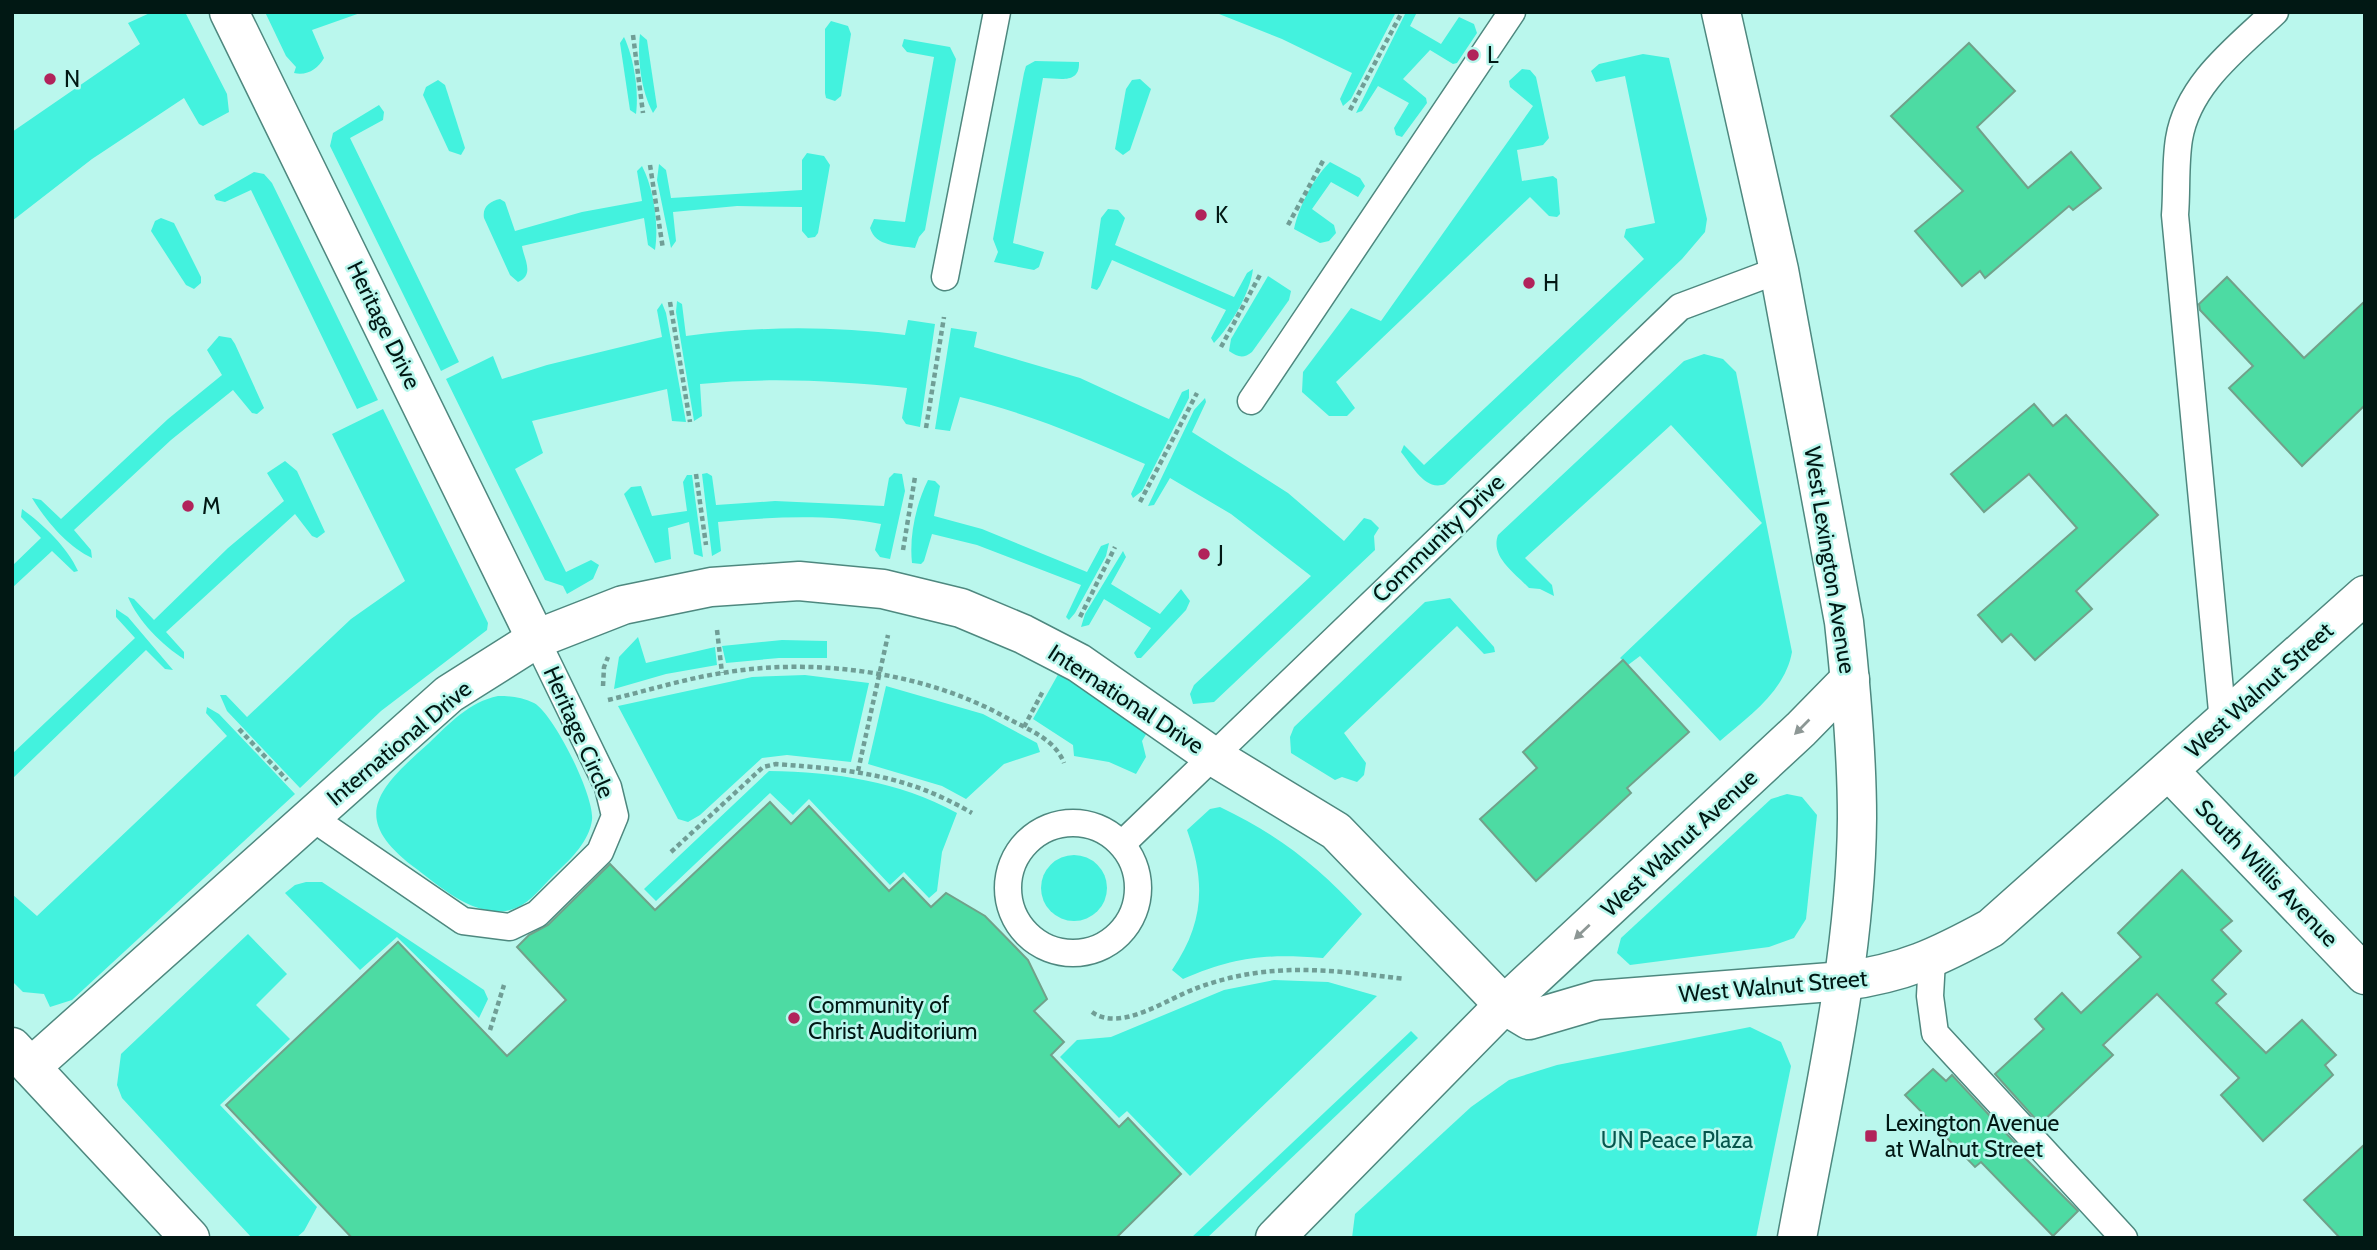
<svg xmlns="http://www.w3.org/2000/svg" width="2377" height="1250" font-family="Cabin,sans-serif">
	<rect width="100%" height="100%" fill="#baf7ed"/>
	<g fill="#43f2de">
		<polygon points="152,12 185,12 227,94 229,112 203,126 199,124 184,98 92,159 12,221 12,132 140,44 128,23"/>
		<path d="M 265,12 L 363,12 L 312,30 L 324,58 C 318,69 307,76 294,73 L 296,67 L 286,56 Z"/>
		<polygon points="1214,12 1386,13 1396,12 1351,99 1343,106 1340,99 1352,73 1282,39"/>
		<polygon points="1406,12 1417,12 1410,26 1441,44 1459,17 1474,24 1477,33 1457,63 1453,64 1430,50 1403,79 1426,98 1427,103 1402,137 1396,135 1394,128 1409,103 1378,86 1362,111 1356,113"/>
		<polygon points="831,21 848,26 851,34 841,96 835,101 826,98 825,93 825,29"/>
		<path d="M 640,34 L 647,40 L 657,107 L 653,113 C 641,91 637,58 640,34 Z"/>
		<path d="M 624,37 C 634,58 639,92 636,114 L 630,110 L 620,43 Z"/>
		<path d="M 904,39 L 950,47 L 956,59 L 925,230 L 919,237 L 915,248 C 897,245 876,247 870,228 L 874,219 L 905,222 L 934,57 L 907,52 L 902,46 Z"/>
		<path d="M 1643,54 L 1669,58 L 1707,219 L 1705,232 L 1682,259 L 1445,484 C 1425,492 1412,465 1401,452 L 1404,445 L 1424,465 L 1644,259 L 1624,237 L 1626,229 L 1655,223 L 1625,76 L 1596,82 L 1591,71 L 1599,64 Z"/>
		<path d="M 1035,61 L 1079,62 C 1080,85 1059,78 1043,78 L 1013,243 L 1044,252 L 1039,267 L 1034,270 L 994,262 L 998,252 L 993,239 L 1024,73 L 1026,66 Z"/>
		<polygon points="1522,69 1530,70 1536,77 1549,138 1543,145 1517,150 1522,181 1553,176 1557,179 1560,214 1557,217 1549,216 1530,197 1336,382 1355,408 1347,416 1329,416 1302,392 1303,372 1351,308 1381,321 1533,106 1510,87 1509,81"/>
		<polygon points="1140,79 1151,89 1130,150 1123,155 1115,149 1126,89 1132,80"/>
		<polygon points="438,80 445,85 465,148 461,155 449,151 423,95 426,87"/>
		<polygon points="379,105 384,112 383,120 350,138 459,362 441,371 330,146 333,133"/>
		<polygon points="807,153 824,156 830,165 818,233 815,237 808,238 802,231 802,207 737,206 673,212 676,241 671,248 657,180 659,164 666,170 671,198 802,190 802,160"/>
		<path d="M 1330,162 L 1360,178 L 1365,186 L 1358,197 L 1331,182 L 1312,209 L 1334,225 L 1336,233 L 1329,241 L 1320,243 L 1294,229 C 1299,206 1313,179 1330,162 Z"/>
		<path d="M 642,166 C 654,189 659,225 655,250 L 648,245 L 644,218 L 522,246 C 524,259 535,275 518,282 L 510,275 L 484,218 C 482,207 490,201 500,199 L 505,202 L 515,231 L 582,212 L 642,201 L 637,171 Z"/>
		<polygon points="254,172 264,174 272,183 378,400 357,409 251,190 225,202 216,200 214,195"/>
		<path d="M 1108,209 L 1118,210 L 1125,218 L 1115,245 L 1234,297 L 1247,273 L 1253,269 C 1250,294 1231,325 1214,343 L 1211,338 L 1226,310 L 1112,260 L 1100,286 L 1097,290 L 1091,288 L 1101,218 Z"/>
		<polygon points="161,218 174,223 201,277 201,283 194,289 186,285 151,231 155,221"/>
		<path d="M 1268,276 L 1291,291 L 1289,300 L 1252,352 C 1243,359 1238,357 1229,351 L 1231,339 Z"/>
		<path d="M 677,301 L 682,304 L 686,336 C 759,326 832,326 905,335 L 908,320 L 935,324 L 920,427 L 906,424 L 902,418 L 907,388 C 837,381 770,377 700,384 L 702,416 L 694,421 L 676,312 Z"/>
		<polygon points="662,303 666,313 686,422 672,421 667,389 532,421 543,453 515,469 566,572 591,560 599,565 593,579 567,594 563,586 545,580 446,379 493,356 502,379 547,365 662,337 657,310"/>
		<path d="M 951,328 L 977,332 L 974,347 L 1080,378 L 1169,419 L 1182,392 L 1189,389 L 1189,398 L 1142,491 L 1133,498 L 1131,494 L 1145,464 C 1084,437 1025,412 960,397 L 950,431 L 935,429 Z"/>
		<path d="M 219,336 L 231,338 L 235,344 L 264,408 L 257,414 L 252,413 L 233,390 L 171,440 L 74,530 L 91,550 L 92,558 C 68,547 46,521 32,498 L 41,500 L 61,519 L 168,419 L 222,375 L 207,350 Z"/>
		<path d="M 1704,354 L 1723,359 L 1736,372 L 1792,652 C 1785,691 1749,716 1720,741 L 1640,656 L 1628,665 L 1620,658 L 1762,523 L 1671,425 L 1525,558 L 1552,585 L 1554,596 L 1540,589 L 1529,588 C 1515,573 1490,557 1498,535 L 1684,361 Z"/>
		<polygon points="1205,398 1206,402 1192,432 1288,493 1344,541 1364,518 1371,520 1379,528 1374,536 1375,550 1214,702 1193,704 1190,694 1194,685 1311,576 1231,514 1170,478 1154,505 1148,506 1194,410"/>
		<polygon points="383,409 488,623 487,630 381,711 300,788 227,711 220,695 226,695 247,717 351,619 405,581 332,434"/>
		<path d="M 285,461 L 297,471 L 325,532 L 317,538 L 312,536 L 295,514 L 166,632 L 184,652 L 184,659 C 162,645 138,621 128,597 L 134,599 L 154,620 L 228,548 L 284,501 L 267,473 Z"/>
		<path d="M 707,473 L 712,476 L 716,505 L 775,501 L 884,506 L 889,478 L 894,473 L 902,474 L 905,491 L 890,559 L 880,557 L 875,550 L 881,524 C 827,514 773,517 718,522 L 721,551 L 712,556 L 702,474 Z"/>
		<polygon points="687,475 692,475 703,557 694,554 689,522 668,528 671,559 655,563 624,494 631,487 641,486 652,516 687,511 683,482"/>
		<path d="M 928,480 L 935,481 L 940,486 L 934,516 L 982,529 L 1087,572 L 1101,546 L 1109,543 L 1106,556 L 1075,613 L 1069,620 L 1066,617 L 1081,585 L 977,545 L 932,534 L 924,561 L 921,564 L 912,563 C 909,536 916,504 928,480 Z"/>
		<path d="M 22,509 C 43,524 68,548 78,571 L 74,572 L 52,551 L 12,588 L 12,566 L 41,538 L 21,517 Z"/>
		<polygon points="1123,551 1126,557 1111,584 1160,614 1181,589 1190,601 1186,610 1141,658 1137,658 1134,653 1151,628 1104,599 1089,625 1081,627 1085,614"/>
		<polygon points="1450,598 1494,647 1495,652 1484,654 1457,626 1344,733 1366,763 1364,775 1357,782 1342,777 1335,780 1291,753 1290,737 1294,727 1425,602"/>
		<polygon points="116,609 128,617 173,670 165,669 146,650 12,779 12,754 135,638 116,617"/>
		<polygon points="638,637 646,663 715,647 717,665 666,674 614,689 619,657"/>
		<polygon points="782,640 827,641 827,658 779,658 726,663 722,646"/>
		<polygon points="1060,671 1148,731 1142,741 1146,757 1136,774 1109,762 1074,756 1073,745 1033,719"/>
		<polygon points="805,675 869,683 851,762 787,755 762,758 700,815 688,822 678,819 618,706 752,677"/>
		<polygon points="886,686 983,714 1037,743 1040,752 1004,764 966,799 942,786 868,764"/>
		<path d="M 498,696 C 511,696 522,697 534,703 C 554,714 595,797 592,820 C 589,841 572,858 557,872 C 546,882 535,897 522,905 C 486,926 445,891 418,870 C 348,819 376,790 429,743 C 450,723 469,702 498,696 Z"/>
		<polygon points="207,707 219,714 295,794 72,1000 50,1007 44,994 23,992 12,981 12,894 37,916 227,736 206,713"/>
		<path d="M 769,771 C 836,772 898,781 957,813 L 942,852 L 937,891 L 929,898 L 904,872 L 890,885 L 809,799 L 793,815 L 770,793 L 656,901 L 644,889 Z"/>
		<polygon points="1787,794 1802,797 1817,815 1806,919 1794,938 1769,947 1630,965 1617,953 1621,938 1771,799"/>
		<path d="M 1220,807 C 1279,835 1318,866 1362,914 L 1323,958 C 1266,954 1237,956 1183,979 L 1172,970 C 1204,923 1206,883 1187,830 L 1210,809 Z"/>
		<circle cx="1074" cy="888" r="33"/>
		<polygon points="306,882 322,882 484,990 488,999 479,1018 397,937 360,970 285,893 295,885"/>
		<polygon points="248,934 287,974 256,1005 290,1039 220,1105 317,1207 304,1231 296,1238 252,1238 122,1098 117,1085 121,1054"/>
		<polygon points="1274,980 1328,982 1377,996 1190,1176 1127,1111 1119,1118 1060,1057 1077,1040 1111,1037 1224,990"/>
		<polygon points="1750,1027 1781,1042 1791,1066 1756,1238 1352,1238 1355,1214 1471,1107 1509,1080 1557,1065"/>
		<polygon points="1411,1031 1418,1038 1207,1238 1191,1238"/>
	</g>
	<g fill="#4ddba3" stroke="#71a18a" stroke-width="2">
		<polygon points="1969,43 2015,91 1977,127 2028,188 2071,152 2101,188 2073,210 2069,206 1985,278 1980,271 1962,286 1915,231 1963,191 1891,116"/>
		<polygon points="2227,277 2304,358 2365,301 2365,405 2302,466 2229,388 2253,366 2200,310 2199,304"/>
		<polygon points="2034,404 2053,426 2066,415 2158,515 2076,591 2092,609 2035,660 2011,634 2002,642 1978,615 2077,528 2029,474 1984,512 1951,474"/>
		<polygon points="1623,660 1689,732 1627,788 1631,793 1536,881 1480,819 1537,768 1523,752"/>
		<polygon points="770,802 791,824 809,806 889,891 903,878 931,907 946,893 985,916 1028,960 1047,999 1034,1011 1064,1042 1051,1055 1119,1127 1128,1118 1181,1174 1116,1238 352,1238 226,1105 398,942 507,1056 566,1000 517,947 529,935 548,925 610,864 655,910"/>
		<polygon points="2182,870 2232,921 2221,930 2241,951 2212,980 2226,994 2216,1003 2266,1053 2302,1020 2336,1055 2325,1065 2333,1075 2263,1141 2221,1095 2239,1078 2157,994 2103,1045 2113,1055 2040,1124 1995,1074 2044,1029 2035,1019 2062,993 2081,1013 2141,957 2118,933"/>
		<polygon points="1933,1069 1946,1081 1952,1075 2017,1145 2015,1148 2078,1211 2053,1236 1981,1162 1975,1167 1905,1095"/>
		<polygon points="2365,1144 2365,1238 2340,1238 2304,1200"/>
	</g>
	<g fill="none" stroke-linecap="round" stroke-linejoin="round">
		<defs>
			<g id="service">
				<polyline points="945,277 997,12"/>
				<polyline points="1251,401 1512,12"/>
				<path d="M 2223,722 L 2175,215 C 2177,190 2175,164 2179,139 C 2188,84 2237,48 2275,12"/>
				<polyline points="311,817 463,921 510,927 537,914 600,852 615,816 608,787 536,639"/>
				<circle cx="1073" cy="888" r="65"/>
				<polyline points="1122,844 1680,307 1779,270"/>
				<polyline points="1932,960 1930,996 1935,1033 2124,1238"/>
			</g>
			<g id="minor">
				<polyline points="229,12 536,639"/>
				<polyline points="2169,771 2365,975"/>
				<polyline points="12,1047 190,1238"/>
				<path d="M 31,1067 L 449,694 L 536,639 L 623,605 L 711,587 L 799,581 L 883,589 L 961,608 L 1023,634 L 1079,663 L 1211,755 L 1336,831 L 1504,1005 L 1529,1020 L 1597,1000 L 1844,981 C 1904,973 1938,957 1991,928 L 2365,595"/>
				<polyline points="1275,1238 1504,1005 1801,729 1850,679"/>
			</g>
			<path id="secondary" d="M 1721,12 L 1779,270 L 1844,622 C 1851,687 1857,753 1857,818 C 1856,957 1822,1102 1797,1238"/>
		</defs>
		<use href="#service" stroke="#4e887f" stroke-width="29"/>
		<use href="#minor" stroke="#4e887f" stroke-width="41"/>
		<use href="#secondary" stroke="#4e887f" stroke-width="41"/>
		<g stroke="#709e96" stroke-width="4.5" stroke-dasharray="5 3.5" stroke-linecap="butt">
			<polyline points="633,35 643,113"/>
			<polyline points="1350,110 1402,12"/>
			<polyline points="650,165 663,249"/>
			<polyline points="1288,225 1324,159"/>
			<polyline points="670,302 690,422"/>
			<polyline points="1221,347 1261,273"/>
			<polyline points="926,428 944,317"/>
			<polyline points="696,474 706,545"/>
			<polyline points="1140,502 1197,393"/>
			<polyline points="903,550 915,477"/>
			<polyline points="1080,617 1115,547"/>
			<polyline points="717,630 722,673"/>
			<polyline points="603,686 604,667 608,657"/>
			<path d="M 608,700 C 646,691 684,679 722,673 C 815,657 925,672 1007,718 C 1029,730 1055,739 1064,763"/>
			<polyline points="1024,727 1043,691"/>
			<polyline points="239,729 287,780"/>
			<polyline points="858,771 888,635"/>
			<path d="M 671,852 L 763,767 L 776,764 C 852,770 905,774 972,813"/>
			<path d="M 1092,1012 C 1121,1033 1168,998 1197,988 C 1269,961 1331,970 1405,979"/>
			<polyline points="490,1030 504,985"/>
		</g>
		<use href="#service" stroke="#fff" stroke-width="26"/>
		<use href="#minor" stroke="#fff" stroke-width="38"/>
		<use href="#secondary" stroke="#fff" stroke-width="38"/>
	</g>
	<defs><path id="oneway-solid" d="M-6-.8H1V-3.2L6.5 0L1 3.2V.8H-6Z" transform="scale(1.75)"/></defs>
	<g fill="#8d9795">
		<use href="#oneway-solid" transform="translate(1802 727) rotate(135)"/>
		<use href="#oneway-solid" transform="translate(1582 932) rotate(137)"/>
	</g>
	<g fill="#b1235b" stroke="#baf7ed" stroke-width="2.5">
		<circle cx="1473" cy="55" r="7"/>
		<circle cx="50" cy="79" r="7"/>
		<circle cx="1201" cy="215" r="7"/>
		<circle cx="1529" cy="283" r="7"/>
		<circle cx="188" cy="506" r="7"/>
		<circle cx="1204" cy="554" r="7"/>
		<circle cx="794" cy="1018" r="7"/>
		<rect x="1864" y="1129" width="14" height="14" rx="3.5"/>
	</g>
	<g text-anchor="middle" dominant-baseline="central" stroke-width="5" stroke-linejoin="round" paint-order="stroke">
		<g font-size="23" fill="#011814" stroke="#baf7ed" text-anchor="start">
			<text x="1487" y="55">L</text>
			<text x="64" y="79">N</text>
			<text x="1215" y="215">K</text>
			<text x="1543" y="283">H</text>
			<text x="202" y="506">M</text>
			<text x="1218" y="554">J</text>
			<text x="808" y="1005">Community of<tspan x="808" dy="26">Christ Auditorium</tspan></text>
			<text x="1885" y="1123">Lexington Avenue<tspan x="1885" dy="26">at Walnut Street</tspan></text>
		</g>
		<g font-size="23" fill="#011814" stroke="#baf7ed">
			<text transform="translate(384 325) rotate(64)">Heritage Drive</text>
			<text transform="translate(1438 538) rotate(-44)">Community Drive</text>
			<text transform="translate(1830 560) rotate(81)">West Lexington Avenue</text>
			<text transform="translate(2259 690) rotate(-42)">West Walnut Street</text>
			<text transform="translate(1126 699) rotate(33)">International Drive</text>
			<text transform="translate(579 732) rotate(66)">Heritage Circle</text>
			<text transform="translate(399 743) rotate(-40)">International Drive</text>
			<text transform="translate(1679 843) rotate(-43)">West Walnut Avenue</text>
			<text transform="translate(2267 873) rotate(46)">South Willis Avenue</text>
			<text transform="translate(1773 986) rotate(-5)">West Walnut Street</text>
		</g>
		<g font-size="23" fill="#06564d" stroke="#baf7ed">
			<text x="1677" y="1140">UN Peace Plaza</text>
		</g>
	</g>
	<rect width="2377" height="1250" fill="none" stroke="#011814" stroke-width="28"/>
</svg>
